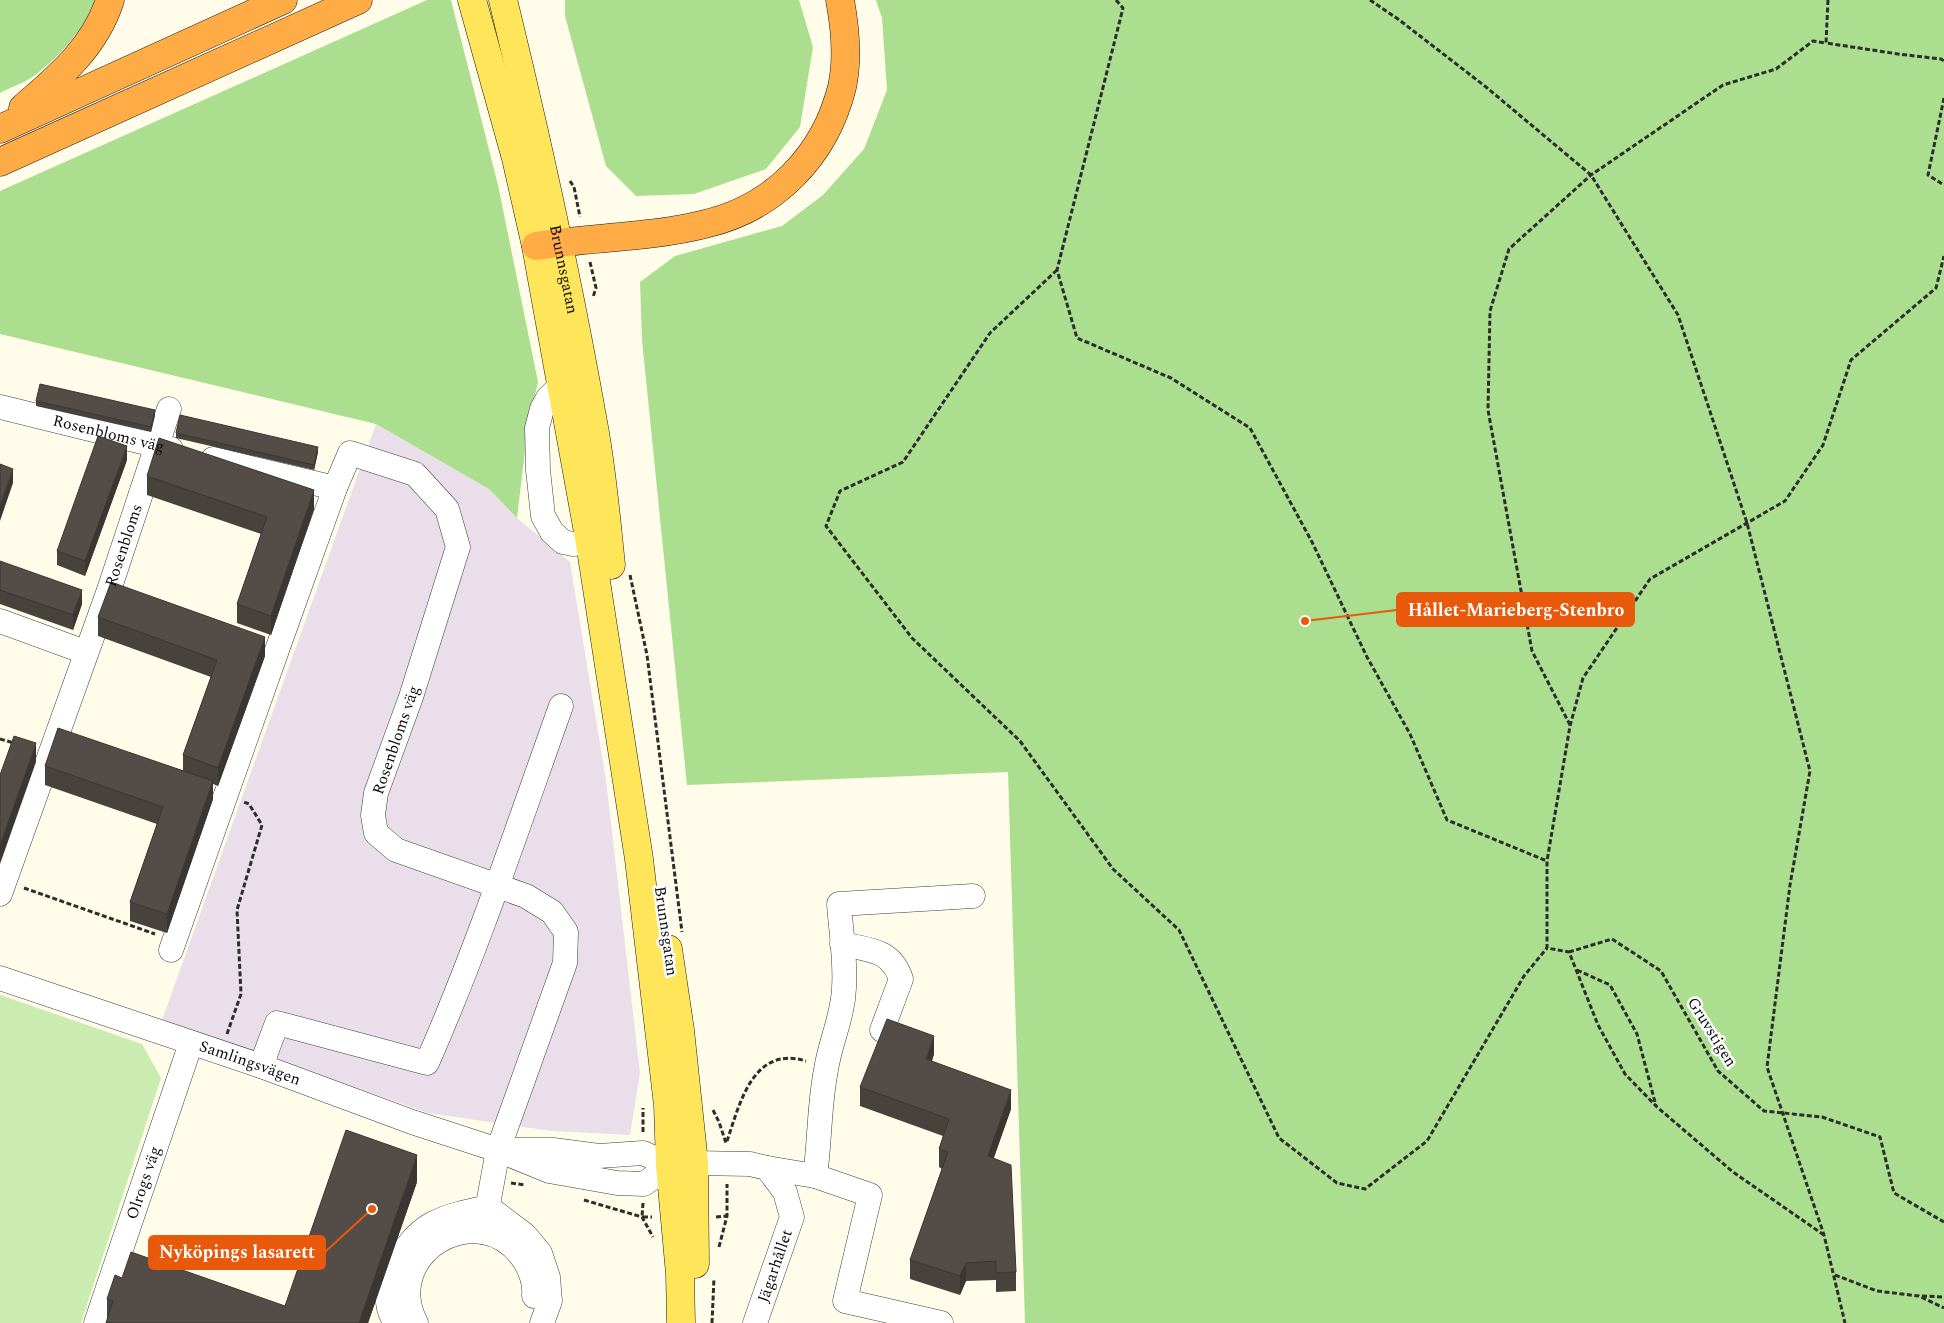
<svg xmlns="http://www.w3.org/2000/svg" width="1944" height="1323" font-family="Spectral,serif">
	<rect width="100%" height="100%" fill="#fffde9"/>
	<polygon fill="#ebdeeb" points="376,424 489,489 517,518 570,562 606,780 640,1073 630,1135 551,1131 428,1113 162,1020"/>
	<polygon fill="#caecb0" points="0,995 142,1044 161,1078 81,1323 0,1323"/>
	<g fill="#abde8e">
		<path d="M 0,0 L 96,0 C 86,27 58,58 35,75 C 25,83 11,87 0,93 Z"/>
		<polygon points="427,0 451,0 498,185 538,382 528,425 517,518 489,489 376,424 0,334 0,191"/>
		<polygon points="565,0 799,0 813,47 800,127 766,169 694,194 636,196 606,166 565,16"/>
		<polygon points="876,0 1944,0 1944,1323 1025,1323 1008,772 687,785 642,340 640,282 675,256 782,226 823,195 864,149 887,90 882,18"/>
	</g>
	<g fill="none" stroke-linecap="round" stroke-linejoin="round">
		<defs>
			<g id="minor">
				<polyline points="560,386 548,398 542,409 537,428 538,470 543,516 552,532 563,542 573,544 608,541"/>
				<path id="s1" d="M 0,407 L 171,449"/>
				<polyline points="213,459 335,488"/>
				<polyline points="0,621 85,652"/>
				<path id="s2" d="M 0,894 L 109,590 L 169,409"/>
				<path d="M 842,944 C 869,950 891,949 901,979 L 882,1030"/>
				<polyline points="171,950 277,650 335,488 350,453 415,474 447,509 458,547 411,697 376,793 373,815 376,833 396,850 526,896 552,912 566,932 565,963 498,1150 483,1232"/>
				<path id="s3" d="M 0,978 L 261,1066 L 412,1122 L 498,1150 L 549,1171 L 617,1183 L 644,1184 L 670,1165 L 643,1153 L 599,1156 L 553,1150 L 498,1150"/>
				<path d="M 261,1066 L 277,1023 L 427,1063 C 478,947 518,826 561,706"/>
				<polyline points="694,1163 750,1164 767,1168 785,1192 792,1217 755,1323"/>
				<path d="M 767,1168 L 815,1176 C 820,1141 819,1105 826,1070 C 830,1042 843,1017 844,988 C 846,962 841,931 839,904 L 973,896"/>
				<polyline points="815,1176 870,1195 845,1301 941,1323"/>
				<path id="s4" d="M 96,1323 L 191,1043"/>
				<path d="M 396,1323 C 373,1292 402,1241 432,1224 C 449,1215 469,1211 488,1207 L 525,1235 L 540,1253 L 548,1277 L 550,1301 L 542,1323"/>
				<path d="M 416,1323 C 380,1253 480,1194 524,1260 C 531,1271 535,1283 534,1296"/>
			</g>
			<g id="major">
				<polyline points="472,0 516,158 536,246 590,543 639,859 668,1105 670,1165 680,1274 681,1323"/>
				<path id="s5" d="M 503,0 C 537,139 568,281 593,422 C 602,469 606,517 611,565"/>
				<polyline points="668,949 680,1030 694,1163 695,1264"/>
			</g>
			<g id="highway">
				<path d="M 23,108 C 59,77 95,47 110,0"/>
				<polyline points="0,129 283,0"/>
				<polyline points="0,162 358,0"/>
				<path d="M 536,246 C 591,237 650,238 705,224 C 774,208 825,156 842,87 C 848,60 845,27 840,0"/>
			</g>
		</defs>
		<use href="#minor" stroke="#3e3e3e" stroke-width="25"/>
		<use href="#major" stroke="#1c1c1c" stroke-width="29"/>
		<use href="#highway" stroke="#1c1c1c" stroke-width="29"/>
		<g stroke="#2d2d2d" stroke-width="3" stroke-dasharray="5 2.5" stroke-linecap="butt">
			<polyline points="1116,0 1123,8 1057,270 1077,338 1171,378 1250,428 1312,542 1367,657 1410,734 1447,820 1547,861"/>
			<polyline points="1370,0 1398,19 1486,87 1591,175 1678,315 1747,523 1810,771 1790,885 1767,1067 1824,1235 1845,1323"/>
			<polyline points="1828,0 1826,43 1898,54 1941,59 1944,61"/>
			<polyline points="1944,98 1928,175 1944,185"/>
			<polyline points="570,181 574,187 580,217"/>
			<polyline points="590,262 596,288 593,297"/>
			<polyline points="1057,270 990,333 903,462 840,491 826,526 912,638 1020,741 1113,869 1179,930 1279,1138 1337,1183 1365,1189 1427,1141 1524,976 1547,948"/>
			<polyline points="630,575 647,655 682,932"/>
			<polyline points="1570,725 1532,651 1488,410 1490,311 1509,249 1591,175 1723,85 1776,69 1813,41 1826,43"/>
			<polyline points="0,739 14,743"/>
			<polyline points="24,888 155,934"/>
			<polyline points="1569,952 1612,939 1661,971 1718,1071 1764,1111 1822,1117 1880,1137 1894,1193 1944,1222"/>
			<polyline points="1577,970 1610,985 1637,1034 1656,1106"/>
			<polyline points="227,1034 241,994 237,910 262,825 249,804 244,802"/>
			<polyline points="713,1110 719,1122 726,1143"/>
			<polyline points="643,1132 643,1108"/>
			<path d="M 727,1141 C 740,1103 753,1045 806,1061"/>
			<polyline points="511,1183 525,1185"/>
			<polyline points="584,1200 642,1217 653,1237"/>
			<polyline points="643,1203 642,1217 652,1217"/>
			<polyline points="716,1217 727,1216"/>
			<polyline points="1824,1235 1733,1172 1657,1107 1625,1074 1598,1025 1569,952 1547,948 1547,861 1570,726 1583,678 1650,579 1785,501 1823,445 1851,360 1936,288 1944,256"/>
			<polyline points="719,1247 727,1216 727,1184"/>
			<polyline points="1835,1275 1877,1291 1919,1296 1944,1308"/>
			<polyline points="1922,1296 1944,1297"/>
			<polyline points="712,1323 714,1278"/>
		</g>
		<use href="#minor" stroke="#fff" stroke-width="24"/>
		<use href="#major" stroke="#ffe559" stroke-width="28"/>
		<use href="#highway" stroke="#ffac47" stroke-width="28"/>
	</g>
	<g fill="#48423d">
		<polygon points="36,401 155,415 151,432 36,406"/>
		<polygon points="176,433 318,452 314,470 176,438"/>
		<polygon points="127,460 85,576 57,565 57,551"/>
		<polygon points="147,476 314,509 271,635 237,623 237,604 261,534 147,495"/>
		<polygon points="0,561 82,604 73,630 0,604"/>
		<polygon points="98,617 265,656 218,786 213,784 213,799 167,933 130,921 130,902 157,824 45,785 45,766 183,770 183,755 211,677 98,636"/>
		<polygon points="934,1054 932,1061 1011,1109 993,1159 1016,1272 1016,1291 996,1292 996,1280 966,1281 960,1295 910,1279 910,1260 942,1169 939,1167 939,1149 943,1136 860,1106 860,1087"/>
		<polygon points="417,1182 368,1323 106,1323 107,1320 107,1299 122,1278 285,1306"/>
	</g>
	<g fill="#3b3632">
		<polygon points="155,410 155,415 151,432 151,427"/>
		<polygon points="127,446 127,460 85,576 85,561"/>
		<polygon points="318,447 318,452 314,470 314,465"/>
		<polygon points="13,469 13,483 0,521 0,506"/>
		<polygon points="314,490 314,509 271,635 271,616"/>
		<polygon points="82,590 82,604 73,630 73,615"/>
		<polygon points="265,637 265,656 218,786 218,768"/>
		<polygon points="36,743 36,762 0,864 0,845"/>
		<polygon points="213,781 213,799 167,933 167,914"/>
		<polygon points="934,1036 934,1054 926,1078 926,1059"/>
		<polygon points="1011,1090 1011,1109 988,1175 988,1156"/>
		<polygon points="417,1155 417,1182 368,1323 359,1323"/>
		<polygon points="966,1263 966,1281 960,1295 960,1276"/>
	</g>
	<g fill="#544d47" stroke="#3b3632">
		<polygon points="40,384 155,410 151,427 36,401"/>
		<polygon points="180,415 318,447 314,465 176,433"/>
		<polygon points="98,436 127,446 85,561 57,551"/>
		<polygon points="159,438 314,490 271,616 237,604 267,517 147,476"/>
		<polygon points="0,464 13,469 0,506"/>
		<polygon points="0,561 82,590 73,615 0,590"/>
		<polygon points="111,582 265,637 218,768 183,755 217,660 98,617"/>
		<polygon points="58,728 213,781 167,914 130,902 163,807 45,766"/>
		<polygon points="14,736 36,743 0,845 0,775"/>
		<polygon points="887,1019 934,1036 926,1059 1011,1090 988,1156 1011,1165 1016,1272 996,1273 996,1261 966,1263 960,1276 910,1260 948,1152 939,1149 949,1119 860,1087"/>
		<polygon points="346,1130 417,1155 359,1323 106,1323 113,1301 107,1299 115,1275 122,1278 131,1252 285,1306"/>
	</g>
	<g text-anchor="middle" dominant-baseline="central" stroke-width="5" stroke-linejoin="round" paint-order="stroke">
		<g font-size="16" fill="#0b0b0b" stroke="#fff">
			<text stroke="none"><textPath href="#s5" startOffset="276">Brunnsgatan</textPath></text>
			<text stroke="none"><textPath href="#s1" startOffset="112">Rosenbloms väg</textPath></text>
			<text stroke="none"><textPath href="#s2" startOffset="370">Rosenbloms</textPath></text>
			<text transform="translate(396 740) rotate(-71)">Rosenbloms väg</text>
			<text transform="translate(666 931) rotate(82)">Brunnsgatan</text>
			<text transform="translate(1712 1032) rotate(58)">Gruvstigen</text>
			<text stroke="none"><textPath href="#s3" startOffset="264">Samlingsvägen</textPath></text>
			<text stroke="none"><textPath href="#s4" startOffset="148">Olrogs väg</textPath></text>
			<text transform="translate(775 1266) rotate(-71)">Jägarhållet</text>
		</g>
	</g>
	<path fill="none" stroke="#e8590c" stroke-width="2" d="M1305 621L1397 610M372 1209L325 1252"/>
	<g fill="#e8590c" stroke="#fff" stroke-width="2">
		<circle cx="1305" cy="621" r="5"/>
		<circle cx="372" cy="1209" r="5"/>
	</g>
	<g fill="#e8590c" stroke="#e8590c" stroke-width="2">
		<rect x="1397" y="593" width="237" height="33" rx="5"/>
		<rect x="149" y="1236" width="176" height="33" rx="5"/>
	</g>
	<g font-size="18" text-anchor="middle" font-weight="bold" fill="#fff">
		<text x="1516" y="616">Hållet-Marieberg-Stenbro</text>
		<text x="237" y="1258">Nyköpings lasarett</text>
	</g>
</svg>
